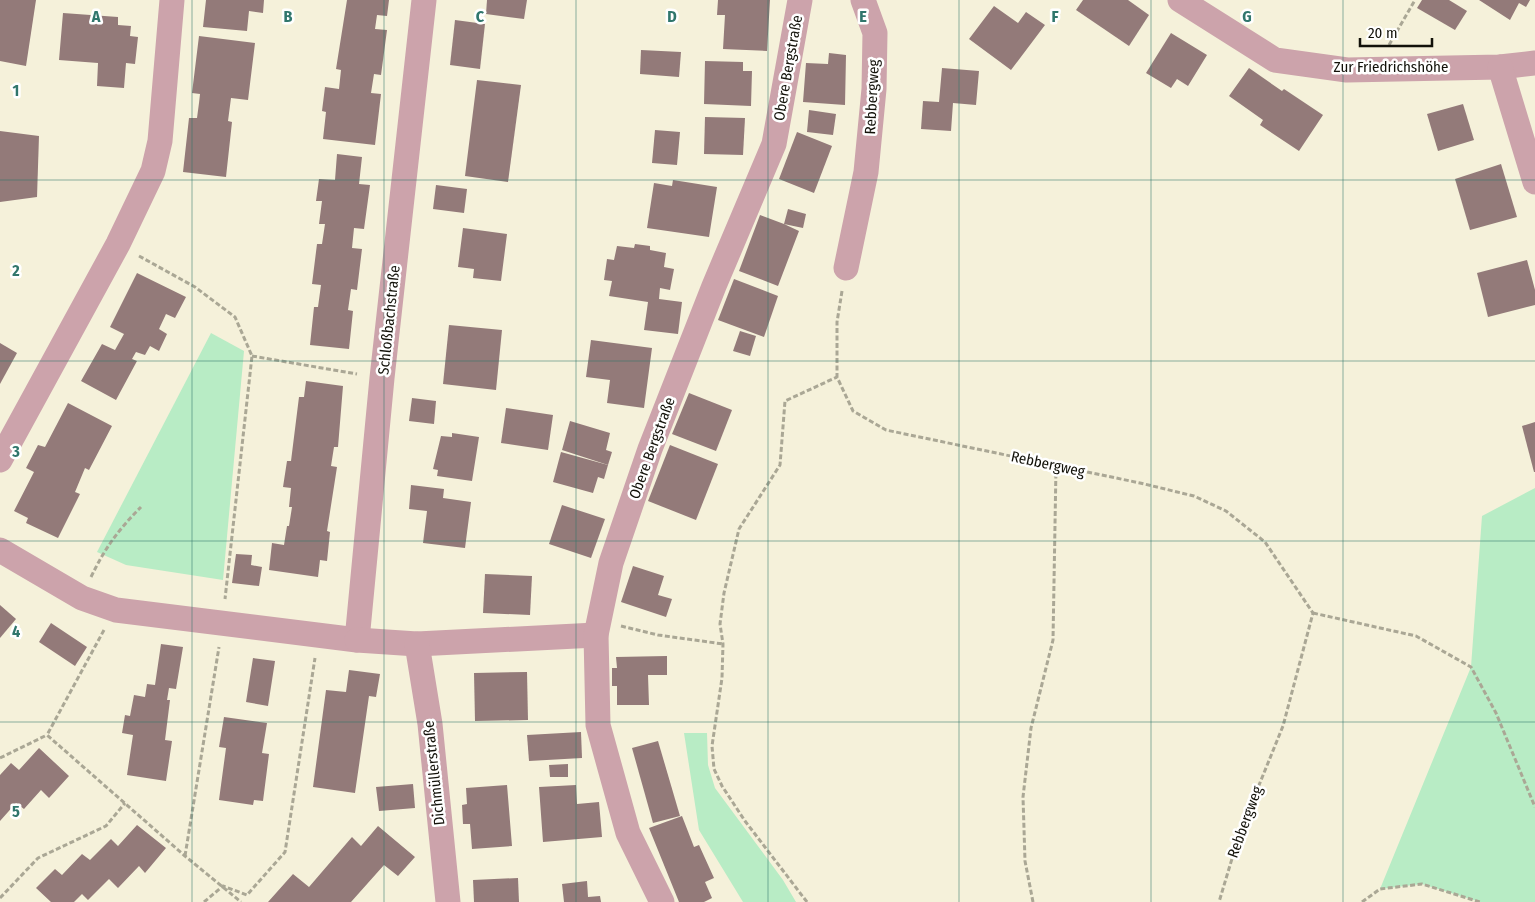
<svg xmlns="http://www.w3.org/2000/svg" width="1535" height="902" font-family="'Fira Sans Condensed',sans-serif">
	<rect width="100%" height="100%" fill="#f5f1da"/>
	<g fill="#b8ecc5">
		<polygon points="211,333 244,351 223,580 126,565 97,552"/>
		<polygon points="1535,488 1535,902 1480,902 1422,884 1380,889 1471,667 1482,516"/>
		<polygon points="684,733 707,733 708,765 715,788 783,880 796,902 743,902 699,830"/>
	</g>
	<g fill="#937a79">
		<polygon points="0,0 36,0 26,66 0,61"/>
		<polygon points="206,0 264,0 263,13 249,11 247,31 203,27"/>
		<polygon points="347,0 389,0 387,16 377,15 375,29 387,30 381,75 374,74 371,93 381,94 375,145 323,139 326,112 322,111 325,87 339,89 341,70 336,69"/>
		<polygon points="487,0 527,0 524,19 486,14"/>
		<polygon points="718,0 770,0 767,51 723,49 725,15 717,15"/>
		<polygon points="1083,0 1128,0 1149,15 1129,46 1076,10"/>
		<polygon points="1422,0 1449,0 1467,11 1455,30 1417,8"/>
		<polygon points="1479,0 1530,0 1526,7 1519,3 1510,20"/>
		<polygon points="994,6 1018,23 1026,12 1045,25 1011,70 969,39"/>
		<polygon points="63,13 118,17 118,25 131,26 130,36 138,37 135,64 126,63 124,88 97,86 98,63 59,60"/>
		<polygon points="455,20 485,24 480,69 450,65"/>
		<polygon points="1171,33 1207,55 1188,86 1177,79 1171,88 1146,73"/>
		<polygon points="199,36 255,43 248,100 231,98 228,121 232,122 226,177 183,172 189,118 197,118 199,103 200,94 192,93"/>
		<polygon points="641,50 681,52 679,77 640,74"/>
		<polygon points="829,53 846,55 845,105 803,102 806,63 828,64"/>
		<polygon points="705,61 743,62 743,71 752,71 751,106 704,104"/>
		<polygon points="942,68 979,71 976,105 953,103 951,131 921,129 923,101 939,102"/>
		<polygon points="1249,68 1282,91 1284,89 1323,115 1299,151 1260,125 1263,120 1229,96"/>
		<polygon points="477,80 521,85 508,182 465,176"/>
		<polygon points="1463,104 1474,140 1438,151 1427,114"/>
		<polygon points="809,110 836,114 833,135 807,132"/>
		<polygon points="705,117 745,118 743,155 704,154"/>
		<polygon points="655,130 680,132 677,165 652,163"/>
		<polygon points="0,131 39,136 37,197 0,202"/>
		<polygon points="797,132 832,146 814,193 779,179"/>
		<polygon points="337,154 362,157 359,184 370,185 364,229 354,228 352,248 362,249 357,290 351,289 348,310 353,311 349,349 310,345 314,307 318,307 321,285 312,284 317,244 322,244 325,224 319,224 322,201 316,201 319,179 335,180"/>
		<polygon points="1501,164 1517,217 1470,230 1455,179"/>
		<polygon points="673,180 717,187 709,237 647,228 654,183 672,186"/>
		<polygon points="436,185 467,189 464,213 433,209"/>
		<polygon points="788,209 806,214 803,228 784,224 799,231 778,286 739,271 760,215 784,224"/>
		<polygon points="463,228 507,234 501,281 473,278 474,269 458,267"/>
		<polygon points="635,244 650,246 650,250 666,253 664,267 674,269 670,290 660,288 659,299 682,302 678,334 644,330 648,302 609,296 612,281 604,280 607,259 614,260 617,246 634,248"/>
		<polygon points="1527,260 1535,290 1535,305 1488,317 1477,273"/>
		<polygon points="137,273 186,297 175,318 166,314 159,329 167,334 159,351 150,346 145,355 136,352 132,359 137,361 116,400 81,381 102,344 115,350 124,334 110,327"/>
		<polygon points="734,279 778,296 764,337 718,320"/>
		<polygon points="449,325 502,330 496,390 443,384"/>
		<polygon points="740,331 756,336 750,356 733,351"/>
		<polygon points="591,340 652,348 644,408 607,403 610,380 586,377"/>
		<polygon points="0,343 17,353 0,384"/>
		<polygon points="306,381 343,386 338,447 334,447 331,466 337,467 327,531 330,532 327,561 320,560 318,577 269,570 272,543 284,545 287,526 289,526 292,507 289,507 291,488 283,487 287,461 291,461 299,397 304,397"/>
		<polygon points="689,393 732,410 716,451 672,434"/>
		<polygon points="412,398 436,401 434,424 409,421"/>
		<polygon points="68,403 112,426 89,470 85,468 75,492 80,494 58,538 26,523 28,518 14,511 34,472 26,468 38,445 45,447"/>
		<polygon points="506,408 553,415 548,450 501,443"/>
		<polygon points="570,421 610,433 606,450 612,452 608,465 562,450"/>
		<polygon points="1535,422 1535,472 1534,472 1522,426"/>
		<polygon points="452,433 479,437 472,481 437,476 438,470 433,469 441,436 452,437"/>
		<polygon points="670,445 718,464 696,520 648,501"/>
		<polygon points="561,452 608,465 604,479 598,477 593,493 553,482"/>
		<polygon points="411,485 444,489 443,498 471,502 465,548 423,543 427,511 409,509"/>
		<polygon points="562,505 605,519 591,558 549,544"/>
		<polygon points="236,554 252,555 251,565 262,567 259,586 232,583"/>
		<polygon points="633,566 664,576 658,595 672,599 666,617 621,602"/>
		<polygon points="485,574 532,576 530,615 483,613"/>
		<polygon points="0,605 16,619 0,638"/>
		<polygon points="51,623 87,647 75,666 39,642"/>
		<polygon points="161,644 183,647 176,689 169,688 167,700 170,700 165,740 172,741 166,781 127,775 133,735 122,733 125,715 130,716 134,695 145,697 147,684 155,685"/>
		<polygon points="667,656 667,675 648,675 649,705 617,705 617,686 612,686 612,668 617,668 616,657"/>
		<polygon points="253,658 275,661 268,706 246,702"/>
		<polygon points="349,670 380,674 376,697 369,696 355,793 313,787 326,690 346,692"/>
		<polygon points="527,672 528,720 475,721 474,673"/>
		<polygon points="224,717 267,723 262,753 269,754 263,801 254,800 253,805 219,800 226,748 219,747"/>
		<polygon points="581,732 582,758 529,761 527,735"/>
		<polygon points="658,741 680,816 653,823 632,748"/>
		<polygon points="39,748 69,776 49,798 41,790 24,809 16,803 0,821 0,775 11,763 19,770"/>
		<polygon points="568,764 568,777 550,777 549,765"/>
		<polygon points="413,784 415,808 379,811 376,787"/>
		<polygon points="507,785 512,846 472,849 470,824 463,824 462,805 467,804 466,788"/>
		<polygon points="576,785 577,804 599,802 602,837 543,842 539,787"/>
		<polygon points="682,816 694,847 699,845 714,878 705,882 712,898 704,902 679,902 649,828"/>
		<polygon points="137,825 166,848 145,873 139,866 118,888 109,879 88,900 82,894 74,902 51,902 36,888 55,869 62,875 82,854 90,860 111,839 118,846"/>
		<polygon points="378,826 415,857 398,876 384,865 351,902 268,902 293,874 309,887 352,837 361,846"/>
		<polygon points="518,878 519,902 474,902 473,880"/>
		<polygon points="587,881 588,897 600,896 601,902 564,902 562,884"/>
	</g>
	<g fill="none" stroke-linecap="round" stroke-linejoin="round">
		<g stroke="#aaa795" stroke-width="3" stroke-dasharray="5 2.5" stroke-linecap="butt">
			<polyline points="1389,45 1415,0"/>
			<polyline points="139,256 195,287 235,317 252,356 225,599"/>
			<polyline points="842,291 837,322 837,377 853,411 886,430 1140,483 1194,496 1226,511 1265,542 1313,613 1283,726 1240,832 1219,902"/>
			<polyline points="252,356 357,374"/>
			<path d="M 91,577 C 105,548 118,530 141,507"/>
			<polyline points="1313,613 1416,636 1471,667 1496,713 1535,807"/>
			<polyline points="621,626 658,635 723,644"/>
			<polyline points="104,630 47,735 185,856 241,902"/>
			<polyline points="0,758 47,735"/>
			<polyline points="185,856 219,647"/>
			<polyline points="0,898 38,858 106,826 125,803"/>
			<polyline points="204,902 223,886 247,895 285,852 315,658"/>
			<polyline points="807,902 745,821 722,786 714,769 712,746 722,678 723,644 720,624 724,593 739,529 780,465 785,401 837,377"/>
			<polyline points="1033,902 1025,861 1023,797 1031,728 1053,640 1056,467"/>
			<polyline points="1362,902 1380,889 1422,884 1480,902"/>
		</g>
		<g stroke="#cca3ab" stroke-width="25">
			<polyline points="1180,0 1275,60 1347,70 1500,67 1535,63"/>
			<polyline points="1500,67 1535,182"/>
			<polyline points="846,268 866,172 874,89 875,33 863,0"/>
			<polyline points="0,460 118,244 153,171 160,141 172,0"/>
			<polyline points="0,550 82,598 116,610 357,640 382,378 424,0"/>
			<polyline points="357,640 417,644 596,635"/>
			<polyline points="417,644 430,724 448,902"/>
			<polyline points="662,902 628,833 598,725 596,635 611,563 650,449 714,286 774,144 800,0"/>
		</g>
	</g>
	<path fill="none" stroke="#30766c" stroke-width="1" stroke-opacity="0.55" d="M 192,0 L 192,902M 384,0 L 384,902M 576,0 L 576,902M 768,0 L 768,902M 959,0 L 959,902M 1151,0 L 1151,902M 1343,0 L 1343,902M 0,180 L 1535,180M 0,361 L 1535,361M 0,541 L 1535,541M 0,722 L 1535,722"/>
	<g text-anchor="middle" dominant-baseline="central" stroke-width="5" stroke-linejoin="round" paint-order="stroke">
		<g font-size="15" fill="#121109" stroke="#fff">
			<text x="1391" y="67">Zur Friedrichshöhe</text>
			<text transform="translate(788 68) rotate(-80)">Obere Bergstraße</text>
			<text transform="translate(872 97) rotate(-87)">Rebbergweg</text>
			<text transform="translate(389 320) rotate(-84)">Schloßbachstraße</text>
			<text transform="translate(652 448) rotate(-70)">Obere Bergstraße</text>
			<text transform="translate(1048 464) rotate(12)">Rebbergweg</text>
			<text transform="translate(434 773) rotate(-96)">Dichmüllerstraße</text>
			<text transform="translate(1245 822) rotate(-70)">Rebbergweg</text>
		</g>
	</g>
	<g font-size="16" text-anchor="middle" font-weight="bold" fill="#30766c" stroke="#fff" stroke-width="5" stroke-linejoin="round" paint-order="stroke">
		<text x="96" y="22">A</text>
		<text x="288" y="22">B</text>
		<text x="480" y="22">C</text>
		<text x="672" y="22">D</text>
		<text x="863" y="22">E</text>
		<text x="1055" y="22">F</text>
		<text x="1247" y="22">G</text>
		<text x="16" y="96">1</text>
		<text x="16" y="276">2</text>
		<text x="16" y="457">3</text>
		<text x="16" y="637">4</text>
		<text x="16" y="817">5</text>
	</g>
	<path d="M1360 38v8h72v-8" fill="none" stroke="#121109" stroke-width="2.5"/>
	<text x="1368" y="38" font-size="15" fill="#121109" stroke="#ffffff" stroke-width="4" paint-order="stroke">20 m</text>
</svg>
